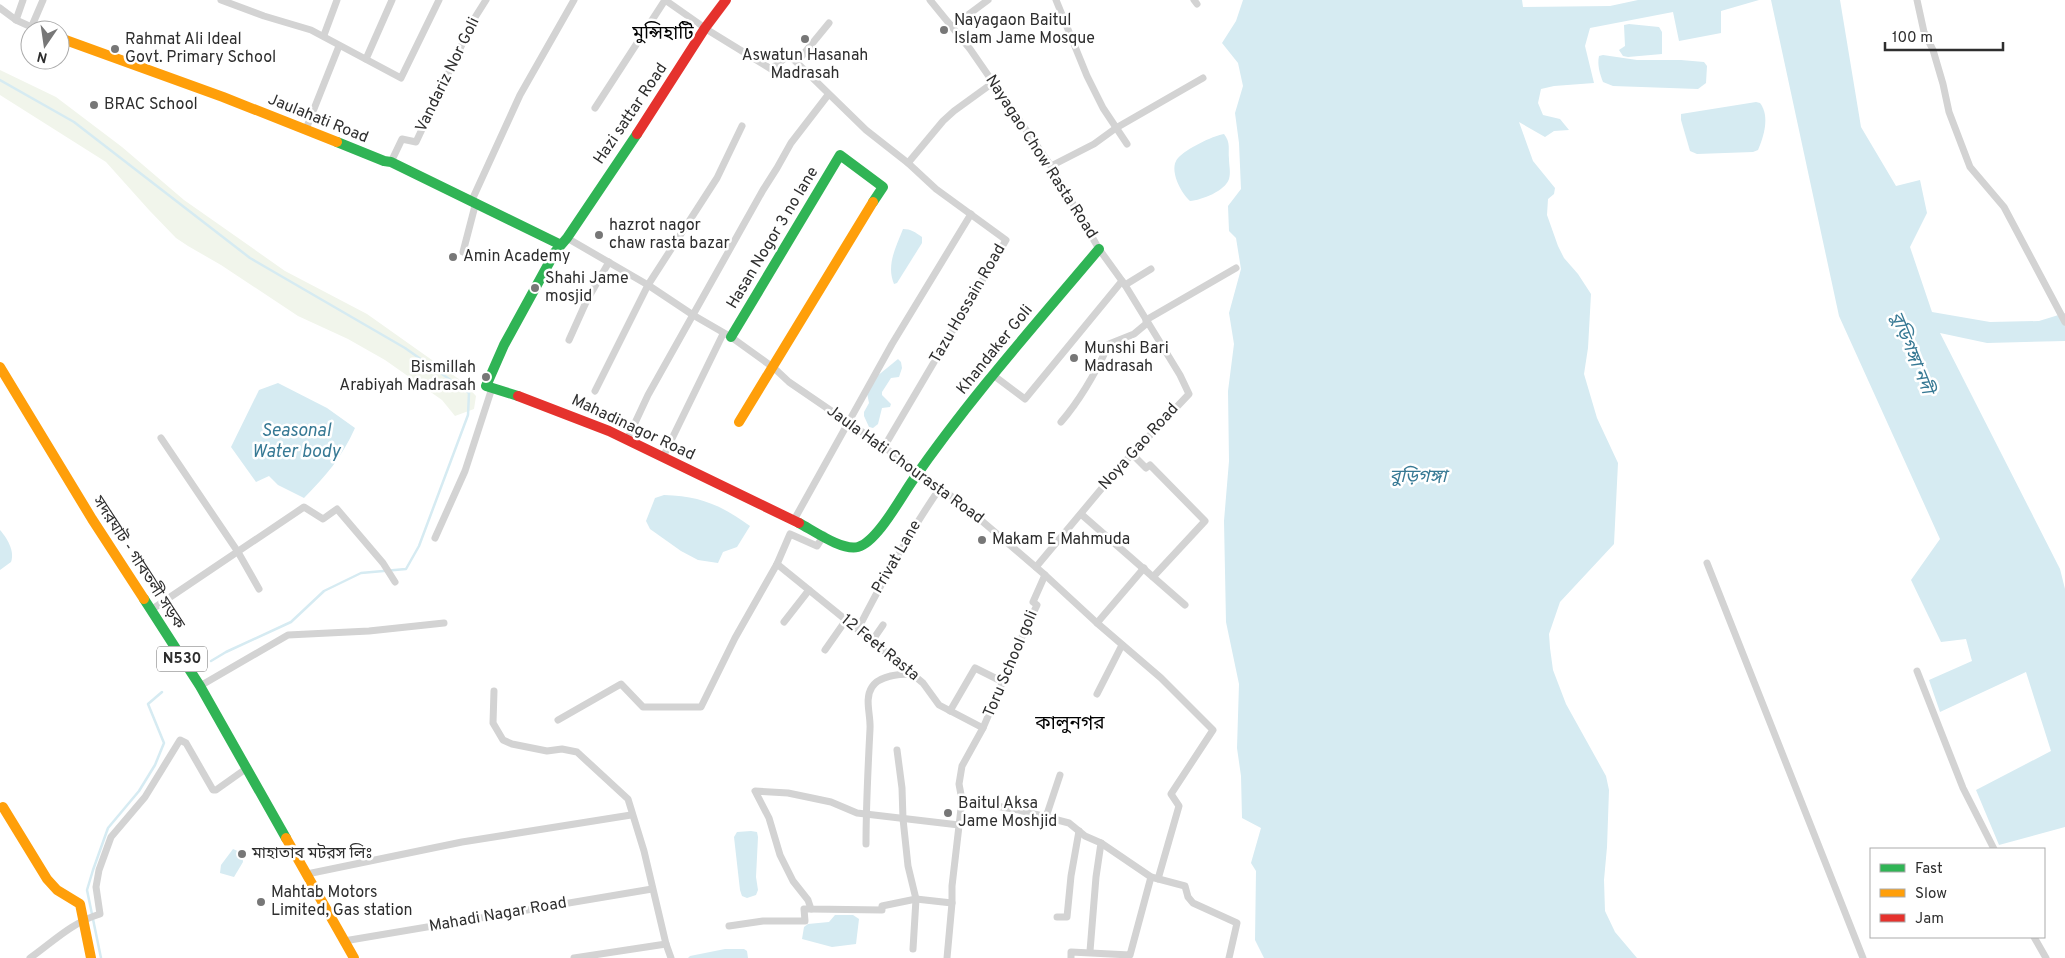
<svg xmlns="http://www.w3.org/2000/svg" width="2065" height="958" font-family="Overpass,'Noto Sans Bengali',sans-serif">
	<rect width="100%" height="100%" fill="#fff"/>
	<polygon fill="#f1f5eb" points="0,70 56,97 122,147 184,200 285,271 367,314 463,382 476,396 474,409 455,416 442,400 385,360 348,339 298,316 221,265 188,246 176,238 149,210 106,162 0,95"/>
	<g fill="#d6ebf2">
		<polygon points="1243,0 1522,0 1523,7 1610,6 1638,0 1759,0 1721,11 1721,33 1679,41 1673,12 1590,28 1585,46 1594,83 1554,86 1541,89 1538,103 1543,115 1560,119 1569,130 1554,131 1545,137 1519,122 1533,161 1555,188 1554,194 1548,199 1547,215 1558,246 1564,258 1578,274 1591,294 1588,348 1584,374 1597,418 1618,463 1614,544 1560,602 1549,634 1550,648 1553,670 1566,704 1606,776 1609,790 1607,847 1604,880 1605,911 1615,932 1637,958 1264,958 1255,940 1256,871 1251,863 1261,828 1242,818 1241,776 1237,748 1239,684 1226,622 1224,521 1229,461 1228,391 1234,344 1229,313 1241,269 1236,238 1229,231 1228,206 1241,189 1239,143 1235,113 1243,86 1238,63 1222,43 1236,21"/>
		<polygon points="1771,0 1840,0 1861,127 1896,186 1920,180 1927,213 1910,247 1932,312 1990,322 2039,321 2065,313 2065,341 1987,343 1940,333 2060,569 2065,589 2065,827 1999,845 1976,790 2051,751 2026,672 1940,712 1929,680 1972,661 1966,639 1941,642 1911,580 1940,539 1839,316"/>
		<polygon points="1629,24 1659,27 1662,32 1662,54 1628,57 1623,56 1619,50 1625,46 1624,25"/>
		<path d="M 1603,55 L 1637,60 L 1681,60 L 1704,62 L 1707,66 L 1706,83 L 1698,89 L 1613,86 L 1603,82 C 1600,74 1597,65 1599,56 Z"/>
		<path d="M 1756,102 L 1760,103 C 1770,116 1764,136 1758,150 L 1753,152 L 1697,154 L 1690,151 L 1681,120 L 1681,114 Z"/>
		<path d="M 1224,134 C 1231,143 1228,149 1229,159 C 1229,166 1231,172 1229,179 C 1225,191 1202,200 1190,201 C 1181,193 1168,169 1178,158 C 1186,149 1212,136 1224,134 Z"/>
		<path d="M 903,229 C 911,229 915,232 922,237 L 922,243 L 897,283 L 894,284 C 886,265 896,247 903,229 Z"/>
		<polygon points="898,359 901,362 902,368 899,377 891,378 882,392 882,395 891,404 890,407 882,408 878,424 873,428 869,427 864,416 864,412 869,403 867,393 876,377"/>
		<path d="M 278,383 L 327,408 L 355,428 C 342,457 326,476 304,498 L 278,485 L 269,476 L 256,482 L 231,447 L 259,390 Z"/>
		<path d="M 664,495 C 700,496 721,505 750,526 L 737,547 L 723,552 L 718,563 L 698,560 L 681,551 L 650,529 L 646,521 L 655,498 Z"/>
		<path d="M 0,530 C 7,538 15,551 11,562 L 0,570 Z"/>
		<polygon points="751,831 757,832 758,837 756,877 758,890 756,895 747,898 742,896 740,890 734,837 737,832"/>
		<polygon points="233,849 242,853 243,862 234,877 220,873 221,865"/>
		<polygon points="835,915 853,915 859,919 856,944 832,947 802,939 804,927 808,924 829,922"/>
		<polygon points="725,949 744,949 747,951 748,958 688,958 690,956"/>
	</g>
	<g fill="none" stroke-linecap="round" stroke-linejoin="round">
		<g stroke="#d6ebf2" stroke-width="2.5">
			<polyline points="0,80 74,122 250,258 405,348 469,393 468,415 419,546 406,569 361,573 324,591 291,622 226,652 211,661"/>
			<polyline points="101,958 87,890 93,870 108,828 139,791 155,765 164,743 148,704 162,692"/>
		</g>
		<g stroke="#d3d3d3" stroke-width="7">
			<polyline points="221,0 264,16 311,30 401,78 439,0"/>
			<polyline points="665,0 705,28"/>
			<polyline points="930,0 970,49 1051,166 1099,249 1125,285 1180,375 1189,394 1118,469 1036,567"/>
			<polyline points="1056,0 1087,76 1103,108 1127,144"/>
			<polyline points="1194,0 1197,4"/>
			<polyline points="1917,0 1924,32 1933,50 1943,84 1949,112 1970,167 2004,207 2065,322"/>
			<polyline points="0,8 16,20 38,30"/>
			<polyline points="16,20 23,0"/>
			<polyline points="953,26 988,0"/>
			<polyline points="31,28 43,0"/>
			<polyline points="706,29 771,69 789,55 866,130 908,163"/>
			<polyline points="324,35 337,0"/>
			<polyline points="366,59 392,0"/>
			<polyline points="797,62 829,23"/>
			<polyline points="595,108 665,0"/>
			<polyline points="306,129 339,46"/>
			<polyline points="391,162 402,139 416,142 474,19 486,0"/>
			<polyline points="1051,166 1094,144 1116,128 1203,78"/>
			<polyline points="472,200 520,95 574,0"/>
			<polyline points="567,238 648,285 693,315 731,337 774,368 789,382 884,447 962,504 1045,575 1097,623 1161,678 1213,730 1171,794 1179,806 1158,879"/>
			<polyline points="463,252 476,202"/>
			<polyline points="1125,285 1151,269"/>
			<polyline points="569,340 587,300 609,262"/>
			<polyline points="993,375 1025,399 1122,281"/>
			<polyline points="595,391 648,285 717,178 742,126"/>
			<path d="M 1061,422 C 1081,399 1096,372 1109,344 L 1134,334 L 1146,324 L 1146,320 L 1236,268"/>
			<polyline points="161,438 238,552 259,589"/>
			<polyline points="627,440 648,395 763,190 777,168 791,143 828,95"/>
			<polyline points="884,447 1006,240 936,189 908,163 943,121 954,111 994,82"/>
			<polyline points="1132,454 1146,468 1150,465 1205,521 1153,577"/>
			<polyline points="663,457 723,334"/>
			<polyline points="1081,514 1185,605"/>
			<polyline points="794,520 892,344 971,214"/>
			<polyline points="435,538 465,471 492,388"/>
			<polyline points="1707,563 1863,958"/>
			<polyline points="777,564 899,663 923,683 939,705 983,728"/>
			<polyline points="151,610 304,507 323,519 337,509 383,563 395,582"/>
			<polyline points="784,622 809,590"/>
			<polyline points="1097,623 1144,568"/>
			<path d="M 858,629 C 883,580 909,533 940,488"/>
			<polyline points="872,641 883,625"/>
			<polyline points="825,650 846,620"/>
			<polyline points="1917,671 1963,788 1994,849"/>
			<polyline points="200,686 288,635 369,631 444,623"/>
			<polyline points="494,691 493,723 503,740 512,744 547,751 562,749 577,752 628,799 644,851 666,944 671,958"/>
			<polyline points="1097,694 1122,645"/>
			<polyline points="950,711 975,668 1003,682"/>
			<polyline points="558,720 621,684 643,707 701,707 735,638 777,564 790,534 817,546 824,535"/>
			<polyline points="897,750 902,788 903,819 908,866 916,899 913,949"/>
			<polyline points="962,800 1019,810 1069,823 1085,836 1101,843 1151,877 1185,886 1188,897 1193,903 1237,923 1229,958"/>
			<polyline points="1046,817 1060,775"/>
			<path d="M 866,844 C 866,805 868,767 870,729 C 871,715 864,699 872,687 C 879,676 899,674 911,674"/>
			<polyline points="307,874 462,842 631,815"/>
			<polyline points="952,903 916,899 882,906 882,910 811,909 808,900 793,881 780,855 769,818 755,791 788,793 812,798 831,802 857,813 959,825"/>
			<polyline points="1057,917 1067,917 1071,876 1079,831"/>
			<polyline points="729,926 763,921 805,921 804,909 811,909"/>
			<polyline points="2034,937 2046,958"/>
			<polyline points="344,941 652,889"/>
			<polyline points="1090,951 1096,877 1101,843"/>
			<path d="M 30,958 C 54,941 71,923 100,914 L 96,887 L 99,870 L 111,837 L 145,797 L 180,740 L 186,743 L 213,790 L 216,790 L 247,768"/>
			<polyline points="574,958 666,944"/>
			<polyline points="947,958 952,903 952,886 962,800 959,784 962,766 983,728 1021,639 1037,605 1033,602 1045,575"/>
			<polyline points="1071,958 1071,952 1130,955 1151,877"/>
		</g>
		<g stroke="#30b455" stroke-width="10">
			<polyline points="337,142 384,161 391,162 559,244"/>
			<polyline points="731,337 840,155 883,187 873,202"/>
			<polyline points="518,396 486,386 504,345 555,252 567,238 637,134"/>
			<path d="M 799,523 C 814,531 842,551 858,547 C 877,542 901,497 913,480 C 969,399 1035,325 1099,249"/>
			<polyline points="144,599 200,686 286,838"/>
		</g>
		<g stroke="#ff9f0a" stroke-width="10">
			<polyline points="60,38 223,97 337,142"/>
			<polyline points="0,367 92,519 144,599"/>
			<polyline points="739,422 873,202"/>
			<polyline points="3,807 47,879 57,890 80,904 91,958"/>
			<polyline points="286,838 354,958"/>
		</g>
		<g stroke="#e5322d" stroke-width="10">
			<polyline points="637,134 705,28 726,0"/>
			<polyline points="518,396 609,431 799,523"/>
		</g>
	</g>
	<g fill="#777" stroke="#fff" stroke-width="2">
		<circle cx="944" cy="30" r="5"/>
		<circle cx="805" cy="39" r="5"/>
		<circle cx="115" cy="49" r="5"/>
		<circle cx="94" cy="105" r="5"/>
		<circle cx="599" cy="235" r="5"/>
		<circle cx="453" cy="257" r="5"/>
		<circle cx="535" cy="288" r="5"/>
		<circle cx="1074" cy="358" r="5"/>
		<circle cx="486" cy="377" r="5"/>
		<circle cx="982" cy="540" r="5"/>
		<circle cx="948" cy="813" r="5"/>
		<circle cx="242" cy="854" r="5"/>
		<circle cx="261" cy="902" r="5"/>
	</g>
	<g text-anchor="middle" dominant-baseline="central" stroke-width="5" stroke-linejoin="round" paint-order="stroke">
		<rect fill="#fff" stroke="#6d6d6d" stroke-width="1" x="157" y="646.5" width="50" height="25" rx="4"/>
		<g font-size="15" font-weight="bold" fill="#2e2e2e">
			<text x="182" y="659">N530</text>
		</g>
		<g font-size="16" fill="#2e2e2e" stroke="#fff" text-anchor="start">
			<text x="954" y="21">Nayagaon Baitul<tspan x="954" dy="18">Islam Jame Mosque</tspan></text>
			<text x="125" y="40">Rahmat Ali Ideal<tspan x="125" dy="18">Govt. Primary School</tspan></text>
			<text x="805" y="56" text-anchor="middle">Aswatun Hasanah<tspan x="805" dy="18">Madrasah</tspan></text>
			<text x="104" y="105">BRAC School</text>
			<text x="609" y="226">hazrot nagor<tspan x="609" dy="18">chaw rasta bazar</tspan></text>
			<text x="463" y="257">Amin Academy</text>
			<text x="545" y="279">Shahi Jame<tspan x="545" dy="18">mosjid</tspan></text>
			<text x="1084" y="349">Munshi Bari<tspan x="1084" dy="18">Madrasah</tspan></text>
			<text x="476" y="368" text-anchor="end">Bismillah<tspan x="476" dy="18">Arabiyah Madrasah</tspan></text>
			<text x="992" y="540">Makam E Mahmuda</text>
			<text x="958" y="804">Baitul Aksa<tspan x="958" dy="18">Jame Moshjid</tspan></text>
			<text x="252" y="854">মাহাতাব মটরস লিঃ</text>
			<text x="271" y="893">Mahtab Motors<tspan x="271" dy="18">Limited, Gas station</tspan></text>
		</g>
		<g font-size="16" fill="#2e2e2e" stroke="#fff">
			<text transform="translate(448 75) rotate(-64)">Vandariz Nor Goli</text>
			<text transform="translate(631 114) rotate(-56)">Hazi sattar Road</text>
			<text transform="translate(318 119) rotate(22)">Jaulahati Road</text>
			<text transform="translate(1041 157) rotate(57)">Nayagao Chow Rasta Road</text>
			<text transform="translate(773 238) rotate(-59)">Hasan Nogor 3 no lane</text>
			<text transform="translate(968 304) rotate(-60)">Tazu Hossain Road</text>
			<text transform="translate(995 350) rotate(-51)">Khandaker Goli</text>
			<text transform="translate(633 428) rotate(25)">Mahadinagor Road</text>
			<text transform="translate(1139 447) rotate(-48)">Noya Gao Road</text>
			<text transform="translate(905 465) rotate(36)">Jaula Hati Chourasta Road</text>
			<text transform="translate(897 557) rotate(-60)">Privat Lane</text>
			<text transform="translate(138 563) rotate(57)">সদরঘাট - গাবতলী সড়ক</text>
			<text transform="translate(880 648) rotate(39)">12 Feet Rasta</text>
			<text transform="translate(1011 664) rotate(-67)">Toru School goli</text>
			<text transform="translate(498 915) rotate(-10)">Mahadi Nagar Road</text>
		</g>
		<g font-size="18" font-style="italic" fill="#377994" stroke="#fff">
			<text transform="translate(1911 353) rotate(68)">বুড়িগঙ্গা নদী</text>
			<text x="296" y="431">Seasonal<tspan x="296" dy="21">Water body</tspan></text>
			<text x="1418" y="477">বুড়িগঙ্গা</text>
		</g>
		<g font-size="19" fill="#000" stroke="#fff">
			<text x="663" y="34">মুন্সিহাটি</text>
			<text x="1070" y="724">কালুনগর</text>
		</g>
	</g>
	<rect x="1870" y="848" width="175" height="90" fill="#ffffff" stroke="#ababab"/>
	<rect x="1880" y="864" width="25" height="8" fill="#30b455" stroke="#ababab"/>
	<text x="1915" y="873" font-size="15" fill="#2e2e2e">Fast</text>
	<rect x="1880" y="889" width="25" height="8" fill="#ff9f0a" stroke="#ababab"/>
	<text x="1915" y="898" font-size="15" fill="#2e2e2e">Slow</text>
	<rect x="1880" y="914" width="25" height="8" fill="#e5322d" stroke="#ababab"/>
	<text x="1915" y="923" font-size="15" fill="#2e2e2e">Jam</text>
	<g transform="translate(45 45) rotate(193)"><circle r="24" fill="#ffffff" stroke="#ababab"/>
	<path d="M0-4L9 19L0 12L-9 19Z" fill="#777777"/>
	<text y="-8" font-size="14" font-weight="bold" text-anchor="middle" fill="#2e2e2e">N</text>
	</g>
	<path d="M1885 42v8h118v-8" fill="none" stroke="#2e2e2e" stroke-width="2.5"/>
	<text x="1892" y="42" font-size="15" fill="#2e2e2e" stroke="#ffffff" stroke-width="4" paint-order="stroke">100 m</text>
</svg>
